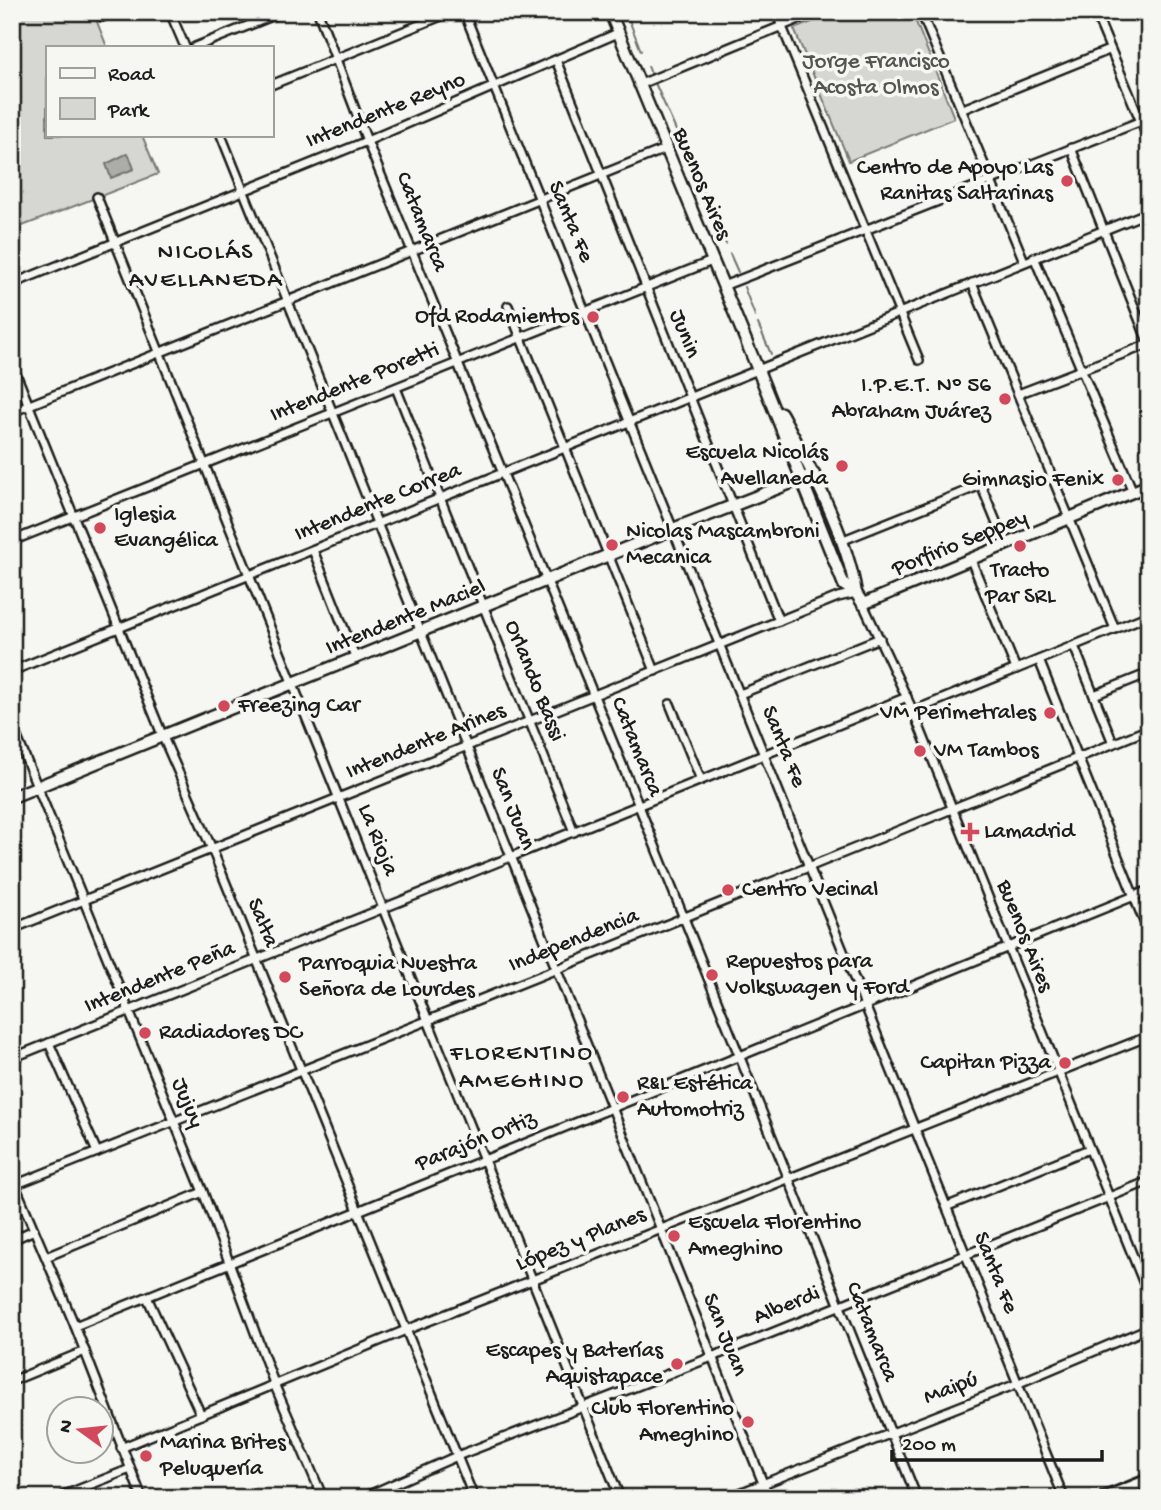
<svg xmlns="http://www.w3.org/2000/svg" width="1161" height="1510" font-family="'Gochi Hand',sans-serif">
	<rect width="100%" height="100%" fill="#f6f6f2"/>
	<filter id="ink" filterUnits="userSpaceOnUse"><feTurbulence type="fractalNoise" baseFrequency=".0143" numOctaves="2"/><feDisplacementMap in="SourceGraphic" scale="14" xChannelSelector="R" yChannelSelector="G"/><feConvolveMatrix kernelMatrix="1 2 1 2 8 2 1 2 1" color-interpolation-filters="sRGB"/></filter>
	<g filter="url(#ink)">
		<g fill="#d6d6d2" stroke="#797977" stroke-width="2">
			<polygon points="12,12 93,12 107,47 47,47 47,135 142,135 158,174 12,230"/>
			<polygon points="837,12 912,12 954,118 849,161 794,29"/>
		</g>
		<polygon fill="#acaca9" stroke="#727271" stroke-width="2" points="126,154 129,155 134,169 111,178 106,164"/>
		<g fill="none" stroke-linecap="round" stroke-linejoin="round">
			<g stroke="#727271" stroke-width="2">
				<polyline points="626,12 641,51"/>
				<polyline points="648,66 651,74"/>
				<polyline points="655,83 716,221"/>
				<polyline points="718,226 726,244"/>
				<polyline points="730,254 738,272"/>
				<polyline points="744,287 755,316"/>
				<polyline points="758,324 771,354"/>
			</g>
			<defs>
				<g id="minor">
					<polyline points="170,12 185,47"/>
					<polyline points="318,12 367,141 639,806 917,1498"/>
					<polyline points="464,12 1064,1498"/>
					<polyline points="776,12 919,360"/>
					<polyline points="921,12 1024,261"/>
					<polyline points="1095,12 1149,141"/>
					<polyline points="102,17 113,12"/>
					<polyline points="195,47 282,12"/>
					<polyline points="556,60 779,621"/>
					<polyline points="271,85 451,12"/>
					<polyline points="638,85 816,12"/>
					<polyline points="963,109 1109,50"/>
					<polyline points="221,135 769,1498"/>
					<polyline points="1071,148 1149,344"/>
					<polyline points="97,197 620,1498"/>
					<polyline points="1034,257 1133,492"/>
					<polyline points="972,283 1115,629"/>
					<polyline points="12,284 367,141 618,33"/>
					<polyline points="723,286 1149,118"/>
					<polyline points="508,306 655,671"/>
					<polyline points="12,364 163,737 212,849 474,1498"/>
					<polyline points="396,388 574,832"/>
					<polyline points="1018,394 1149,344"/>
					<polyline points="12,412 665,149"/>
					<polyline points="12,541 712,261"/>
					<polyline points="841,541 981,485 1006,546"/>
					<polyline points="313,550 356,659"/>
					<polyline points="971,560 1016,669"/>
					<polyline points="863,604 913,711 1149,1296"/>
					<polyline points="1074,646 1113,743"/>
					<polyline points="1039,660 1149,934"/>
					<polyline points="12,671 1149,212"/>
					<polyline points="740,694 880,638"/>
					<polyline points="1094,695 1149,673"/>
					<polyline points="670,704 701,780"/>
					<polyline points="913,711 1149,615"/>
					<polyline points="12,725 203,1192 275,1386 323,1498"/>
					<polyline points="12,929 838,597 856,593"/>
					<polyline points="49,1043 97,1152"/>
					<polyline points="12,1058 907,697"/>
					<polyline points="12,1178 75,1326 142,1498"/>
					<polyline points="12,1183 22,1182 557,969 1149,729"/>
					<polyline points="948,1206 1089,1149"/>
					<polyline points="12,1240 34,1230"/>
					<polyline points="46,1257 203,1192"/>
					<polyline points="147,1297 201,1415"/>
					<polyline points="75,1326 1149,890"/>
					<polyline points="12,1381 85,1351"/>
					<polyline points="121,1448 406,1330 1149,1036"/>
					<polyline points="57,1498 130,1469"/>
					<polyline points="362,1498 457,1456 712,1357 1149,1181"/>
					<polyline points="727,1498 1019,1383 1149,1328"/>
				</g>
				<g id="secondary">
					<polyline points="610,12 758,370 844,585 856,593 863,604 1149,485"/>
					<path d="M 781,413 C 809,465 847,535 856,593"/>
					<polyline points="12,797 673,529 814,474"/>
				</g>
				<polyline id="primary" points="1104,1498 1149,1480"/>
			</defs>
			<use href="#minor" stroke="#1c1c1c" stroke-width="12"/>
			<use href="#secondary" stroke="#1c1c1c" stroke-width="15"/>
			<use href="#primary" stroke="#1c1c1c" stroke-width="16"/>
			<use href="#minor" stroke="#f6f6f2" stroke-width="7"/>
			<use href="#secondary" stroke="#f6f6f2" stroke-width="10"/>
			<use href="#primary" stroke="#f6f6f2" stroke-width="10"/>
		</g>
	</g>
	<g fill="#d1495b" stroke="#f6f6f2" stroke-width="2.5">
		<circle cx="1067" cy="181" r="7"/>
		<circle cx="593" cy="317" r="7"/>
		<circle cx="1005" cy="399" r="7"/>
		<circle cx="842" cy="466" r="7"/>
		<circle cx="1118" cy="480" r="7"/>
		<circle cx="100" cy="528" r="7"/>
		<circle cx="612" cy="545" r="7"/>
		<circle cx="1020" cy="546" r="7"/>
		<circle cx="224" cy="706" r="7"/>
		<circle cx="1050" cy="713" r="7"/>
		<circle cx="920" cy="751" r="7"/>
		<path d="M966.5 821.5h7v7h7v7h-7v7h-7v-7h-7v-7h7z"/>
		<circle cx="728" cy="890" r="7"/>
		<circle cx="712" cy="975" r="7"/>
		<circle cx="285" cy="977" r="7"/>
		<circle cx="145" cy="1033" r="7"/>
		<circle cx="1065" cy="1063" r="7"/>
		<circle cx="623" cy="1097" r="7"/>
		<circle cx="674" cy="1236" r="7"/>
		<circle cx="677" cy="1364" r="7"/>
		<circle cx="748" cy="1422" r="7"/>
		<circle cx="146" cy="1456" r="7"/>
	</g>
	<g text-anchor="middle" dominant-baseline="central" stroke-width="7" stroke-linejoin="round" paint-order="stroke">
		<g font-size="23" fill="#545453" stroke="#f6f6f2">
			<text x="876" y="62">Jorge Francisco<tspan x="876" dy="26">Acosta Olmos</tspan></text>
		</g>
		<g font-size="23" fill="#1c1c1c" stroke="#f6f6f2">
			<text transform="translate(386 111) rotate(-22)">Intendente Reyno</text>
			<text transform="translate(701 184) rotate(67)">Buenos Aires</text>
			<text transform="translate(421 222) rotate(68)">Catamarca</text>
			<text transform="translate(570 222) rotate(67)">Santa Fe</text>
			<text transform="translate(684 334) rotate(68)">Junin</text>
			<text transform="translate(355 383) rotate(-22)">Intendente Poretti</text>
			<text transform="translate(378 503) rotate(-22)">Intendente Correa</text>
			<text transform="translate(960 544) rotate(-22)">Porfirio Seppey</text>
			<text transform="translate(406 618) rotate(-22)">Intendente Maciel</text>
			<text transform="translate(534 681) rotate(68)">Orlando Bassi</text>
			<text transform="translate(426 742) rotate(-22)">Intendente Arines</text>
			<text transform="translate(636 747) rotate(68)">Catamarca</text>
			<text transform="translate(783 747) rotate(68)">Santa Fe</text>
			<text transform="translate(512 809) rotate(68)">San Juan</text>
			<text transform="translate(377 840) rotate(68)">La Rioja</text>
			<text transform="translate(262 923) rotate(68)">Salta</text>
			<text transform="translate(1024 936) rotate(68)">Buenos Aires</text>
			<text transform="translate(574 941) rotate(-22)">Independencia</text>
			<text transform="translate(160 978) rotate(-22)">Intendente Peña</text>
			<text transform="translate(187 1103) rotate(67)">Jujuy</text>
			<text transform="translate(476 1142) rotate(-22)">Parajón Ortiz</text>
			<text transform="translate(581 1240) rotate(-22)">López y Planes</text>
			<text transform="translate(995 1273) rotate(68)">Santa Fe</text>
			<text transform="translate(787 1306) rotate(-22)">Alberdi</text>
			<text transform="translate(871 1332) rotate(68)">Catamarca</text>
			<text transform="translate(724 1335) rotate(68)">San Juan</text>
			<text transform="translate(951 1389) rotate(-21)">Maipú</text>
		</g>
		<g font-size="23" fill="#1c1c1c" stroke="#f6f6f2" text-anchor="start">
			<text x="1053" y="168" text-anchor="end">Centro de Apoyo Las<tspan x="1053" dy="26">Ranitas Saltarinas</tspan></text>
			<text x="579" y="317" text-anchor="end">Ofd Rodamientos</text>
			<text x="991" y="386" text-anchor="end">I.P.E.T. Nº 56<tspan x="991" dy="26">Abraham Juárez</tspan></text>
			<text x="828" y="453" text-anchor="end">Escuela Nicolás<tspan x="828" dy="26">Avellaneda</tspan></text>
			<text x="1104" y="480" text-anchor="end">Gimnasio Fenix</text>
			<text x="114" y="515">Iglesia<tspan x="114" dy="26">Evangélica</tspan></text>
			<text x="626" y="532">Nicolas Mascambroni<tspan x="626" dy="26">Mecanica</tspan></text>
			<text x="1020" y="571" text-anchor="middle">Tracto<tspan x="1020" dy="26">Par SRL</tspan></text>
			<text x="238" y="706">Freezing Car</text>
			<text x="1036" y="713" text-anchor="end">VM Perimetrales</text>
			<text x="934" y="751">VM Tambos</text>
			<text x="984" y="832">Lamadrid</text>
			<text x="742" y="890">Centro Vecinal</text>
			<text x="726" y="962">Repuestos para<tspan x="726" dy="26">Volkswagen y Ford</tspan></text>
			<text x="299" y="964">Parroquia Nuestra<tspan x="299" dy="26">Señora de Lourdes</tspan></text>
			<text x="159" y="1033">Radiadores DC</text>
			<text x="1051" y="1063" text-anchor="end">Capitan Pizza</text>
			<text x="637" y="1084">R&amp;L Estética<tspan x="637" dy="26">Automotriz</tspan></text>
			<text x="688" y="1223">Escuela Florentino<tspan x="688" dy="26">Ameghino</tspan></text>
			<text x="663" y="1351" text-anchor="end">Escapes y Baterías<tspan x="663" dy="26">Aquistapace</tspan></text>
			<text x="734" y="1409" text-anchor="end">Club Florentino<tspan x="734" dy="26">Ameghino</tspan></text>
			<text x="160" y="1443">Marina Brites<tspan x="160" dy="26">Peluquería</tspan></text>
		</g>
		<g font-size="24" letter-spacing="2" fill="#1c1c1c" stroke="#f6f6f2">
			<text x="206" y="253">NICOLÁS<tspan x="206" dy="28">AVELLANEDA</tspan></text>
			<text x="522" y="1054">FLORENTINO<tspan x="522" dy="28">AMEGHINO</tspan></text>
		</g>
	</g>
	<rect width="1161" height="1510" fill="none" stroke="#f6f6f2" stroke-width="42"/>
	<rect x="21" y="21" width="1119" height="1468" fill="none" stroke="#1c1c1c" stroke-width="2.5" filter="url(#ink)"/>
	<rect x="46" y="46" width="228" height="91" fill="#f6f6f2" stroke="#9f9f9c" stroke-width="2"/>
	<rect x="60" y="68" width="35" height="10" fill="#f6f6f2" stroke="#9f9f9c" stroke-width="2"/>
	<text x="108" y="80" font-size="21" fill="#1c1c1c">Road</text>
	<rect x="60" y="98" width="35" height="21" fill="#d6d6d2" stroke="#9f9f9c" stroke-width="2"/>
	<text x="108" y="116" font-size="21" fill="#1c1c1c">Park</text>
	<g transform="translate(80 1430) rotate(285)"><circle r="33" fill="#f6f6f2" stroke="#9f9f9c" stroke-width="2"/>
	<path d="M0-5L12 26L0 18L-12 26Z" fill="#d1495b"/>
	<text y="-10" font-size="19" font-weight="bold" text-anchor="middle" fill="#1c1c1c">N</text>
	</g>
	<path d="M892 1450v10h210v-10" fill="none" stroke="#1c1c1c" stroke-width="3.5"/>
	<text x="902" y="1450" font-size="21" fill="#1c1c1c" stroke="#f6f6f2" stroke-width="5" paint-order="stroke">200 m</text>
</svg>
